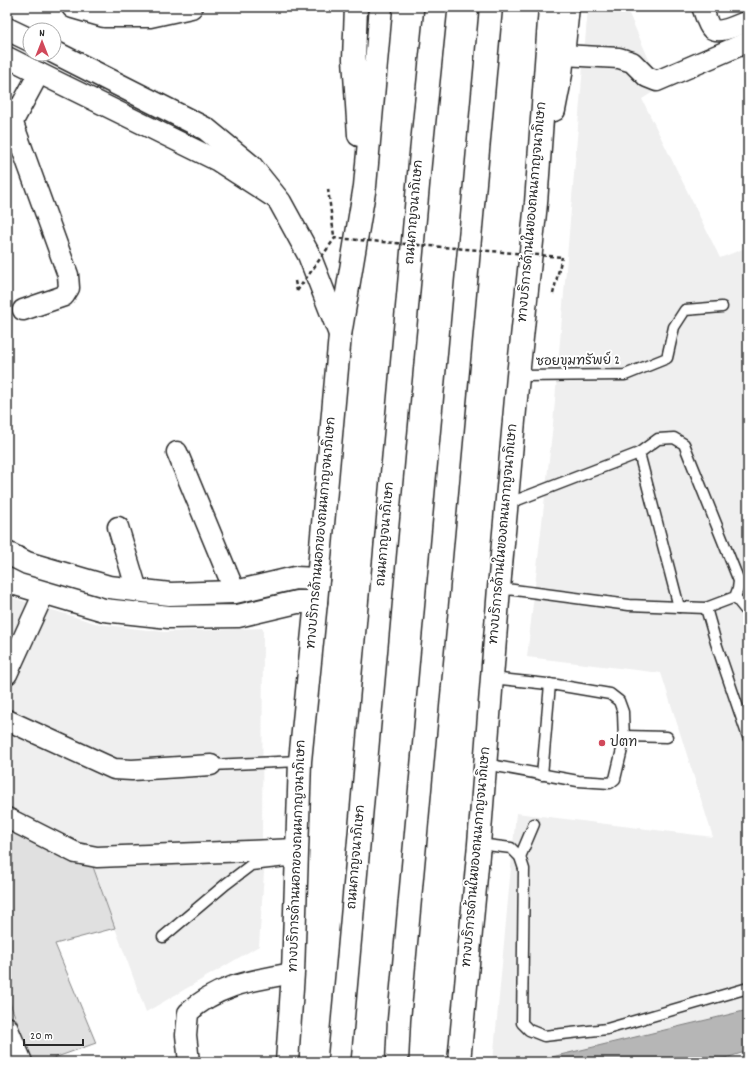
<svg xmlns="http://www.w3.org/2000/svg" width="755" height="1069" font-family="Dekko,'Playpen Sans Thai',sans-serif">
	<rect width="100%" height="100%" fill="#fff"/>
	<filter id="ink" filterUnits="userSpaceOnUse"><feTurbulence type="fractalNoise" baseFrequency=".025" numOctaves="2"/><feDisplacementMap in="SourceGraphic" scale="8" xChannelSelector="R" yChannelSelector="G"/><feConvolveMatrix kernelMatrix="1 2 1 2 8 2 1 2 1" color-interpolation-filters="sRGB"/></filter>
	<g filter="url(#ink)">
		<g fill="#efefef">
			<polygon points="588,7 626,7 661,87 642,99 720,258 748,247 748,1010 531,1062 493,1062 516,813 713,837 661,673 527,657 553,424"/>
			<polygon points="7,596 98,624 164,632 263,628 262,847 87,850 7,808"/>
			<polygon points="265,858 259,946 146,1012 115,928 92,862"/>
		</g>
		<polygon fill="#e0e0e0" stroke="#868686" points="7,808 87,850 115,928 55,944 96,1043 43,1062 32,1062 7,995"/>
		<polygon fill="#b6b6b6" stroke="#7e7e7e" points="748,1010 748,1051 713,1062 531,1062"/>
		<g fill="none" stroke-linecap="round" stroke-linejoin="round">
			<defs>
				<g id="service">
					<polyline points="518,376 625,375 667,358 674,327 685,310 722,307"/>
					<polyline points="639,453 679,607"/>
					<polyline points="499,588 629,605 679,607 706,608 735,597 738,589 739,581 684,444 674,438 658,439 639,453 507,504"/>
					<polyline points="735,597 748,613"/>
					<polyline points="706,608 716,643 748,737"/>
					<polyline points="624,736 667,737"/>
					<polyline points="485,764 578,781 610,783 615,779 624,741 623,712 619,701 610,694 557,685 491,678"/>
					<polyline points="211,765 300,761"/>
					<polyline points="542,775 550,684"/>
					<polyline points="479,844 511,848 520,857 524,869 522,1023 529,1030 544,1036 607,1029 748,988"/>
					<polyline points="520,857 534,824"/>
					<polyline points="163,937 226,884 251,865 296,860"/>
				</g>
				<g id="minor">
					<path d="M 702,7 C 705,13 707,24 711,28 C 720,35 739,24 748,21"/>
					<polyline points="563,55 619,58 632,62 647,77 657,81 748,42"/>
					<polyline points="7,57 39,73 218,161 272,196"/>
					<polyline points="7,107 68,275 69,288 64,296 23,310"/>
					<polyline points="12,123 39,73"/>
					<polyline points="177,452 235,592"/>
					<polyline points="118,527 137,590"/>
					<polyline points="7,674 44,593"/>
					<polyline points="7,720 114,769 132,770 211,765"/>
					<polyline points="7,818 76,853 97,857 296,849"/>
					<polyline points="7,1027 22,1062"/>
					<path d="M 189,1062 L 186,1035 L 188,1013 C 216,985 255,980 293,973"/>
				</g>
				<g id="tertiary">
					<polyline points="7,553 27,563 109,587 170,594 235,592 295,578 318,579"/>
					<polyline points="7,579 19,585 104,610 169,617 238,616 297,602 316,602"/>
				</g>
				<g id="secondary">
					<polyline points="73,7 104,16 150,16 191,7"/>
					<polyline points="356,7 354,59 359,135"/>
					<polyline points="7,29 30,40"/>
					<polyline points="54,52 206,129 251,166 280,202 309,255 340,334"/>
					<polyline points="554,110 561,74 568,7"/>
					<polyline points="287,1062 293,973 300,761 316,602 340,335 365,186 381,7"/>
					<polyline points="459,1062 479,844 499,588 518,376 536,203 550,7"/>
				</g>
				<g id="trunk">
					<polyline points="339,1062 420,163 436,7"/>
					<polyline points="397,1062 399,1020 491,7"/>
				</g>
			</defs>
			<use href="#service" stroke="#2b2b2b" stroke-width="13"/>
			<use href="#minor" stroke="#2b2b2b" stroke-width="23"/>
			<use href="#tertiary" stroke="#2b2b2b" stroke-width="25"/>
			<use href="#secondary" stroke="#2b2b2b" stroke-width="25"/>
			<use href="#trunk" stroke="#2b2b2b" stroke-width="25"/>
			<g stroke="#2b2b2b" stroke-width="2.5" stroke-dasharray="4 3" stroke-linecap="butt">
				<polyline points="328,189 334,236"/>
				<polyline points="295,281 297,291"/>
				<polyline points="553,294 562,257"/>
			</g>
			<use href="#service" stroke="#fff" stroke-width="10"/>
			<use href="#minor" stroke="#fff" stroke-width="20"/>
			<use href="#tertiary" stroke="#fff" stroke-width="22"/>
			<use href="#secondary" stroke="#fff" stroke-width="22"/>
			<use href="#trunk" stroke="#fff" stroke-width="22"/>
			<polyline stroke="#2b2b2b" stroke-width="2.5" stroke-dasharray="4 3" stroke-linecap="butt" points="297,291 335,238 562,257"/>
		</g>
	</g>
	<circle fill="#d1495b" stroke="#fff" stroke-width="1.5" cx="602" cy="743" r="4"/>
	<g text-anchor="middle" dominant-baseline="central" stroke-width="4" stroke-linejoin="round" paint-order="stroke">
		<g font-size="13" fill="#2b2b2b" stroke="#fff">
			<text transform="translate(415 212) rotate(-85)">ถนนกาญจนาภิเษก</text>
			<text transform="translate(533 212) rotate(-85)">ทางบริการด้านในของถนนกาญจนาภิเษก</text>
			<text transform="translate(578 362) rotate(-1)">ซอยขุมทรัพย์ 2</text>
			<text transform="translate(322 533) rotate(-85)">ทางบริการด้านนอกของถนนกาญจนาภิเษก</text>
			<text transform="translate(386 534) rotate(-85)">ถนนกาญจนาภิเษก</text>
			<text transform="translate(504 534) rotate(-85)">ทางบริการด้านในของถนนกาญจนาภิเษก</text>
			<text transform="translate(298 856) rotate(-88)">ทางบริการด้านนอกของถนนกาญจนาภิเษก</text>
			<text transform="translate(357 857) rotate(-85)">ถนนกาญจนาภิเษก</text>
			<text transform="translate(477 857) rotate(-85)">ทางบริการด้านในของถนนกาญจนาภิเษก</text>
		</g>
		<g font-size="13" fill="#2b2b2b" stroke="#fff" text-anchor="start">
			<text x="610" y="743">ปตท</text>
		</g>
	</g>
	<rect width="755" height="1069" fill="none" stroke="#fff" stroke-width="24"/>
	<rect x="12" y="12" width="731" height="1045" fill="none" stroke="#2b2b2b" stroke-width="1.5" filter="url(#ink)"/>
	<g transform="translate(42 42)"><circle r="19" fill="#ffffff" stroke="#aaaaaa"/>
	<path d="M0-3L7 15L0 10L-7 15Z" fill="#d1495b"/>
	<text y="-6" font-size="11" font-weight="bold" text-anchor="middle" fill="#2b2b2b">N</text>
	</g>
	<path d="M24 1039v6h59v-6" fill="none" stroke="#2b2b2b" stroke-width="2"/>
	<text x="30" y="1039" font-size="12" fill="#2b2b2b" stroke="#ffffff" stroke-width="3" paint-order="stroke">20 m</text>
</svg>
